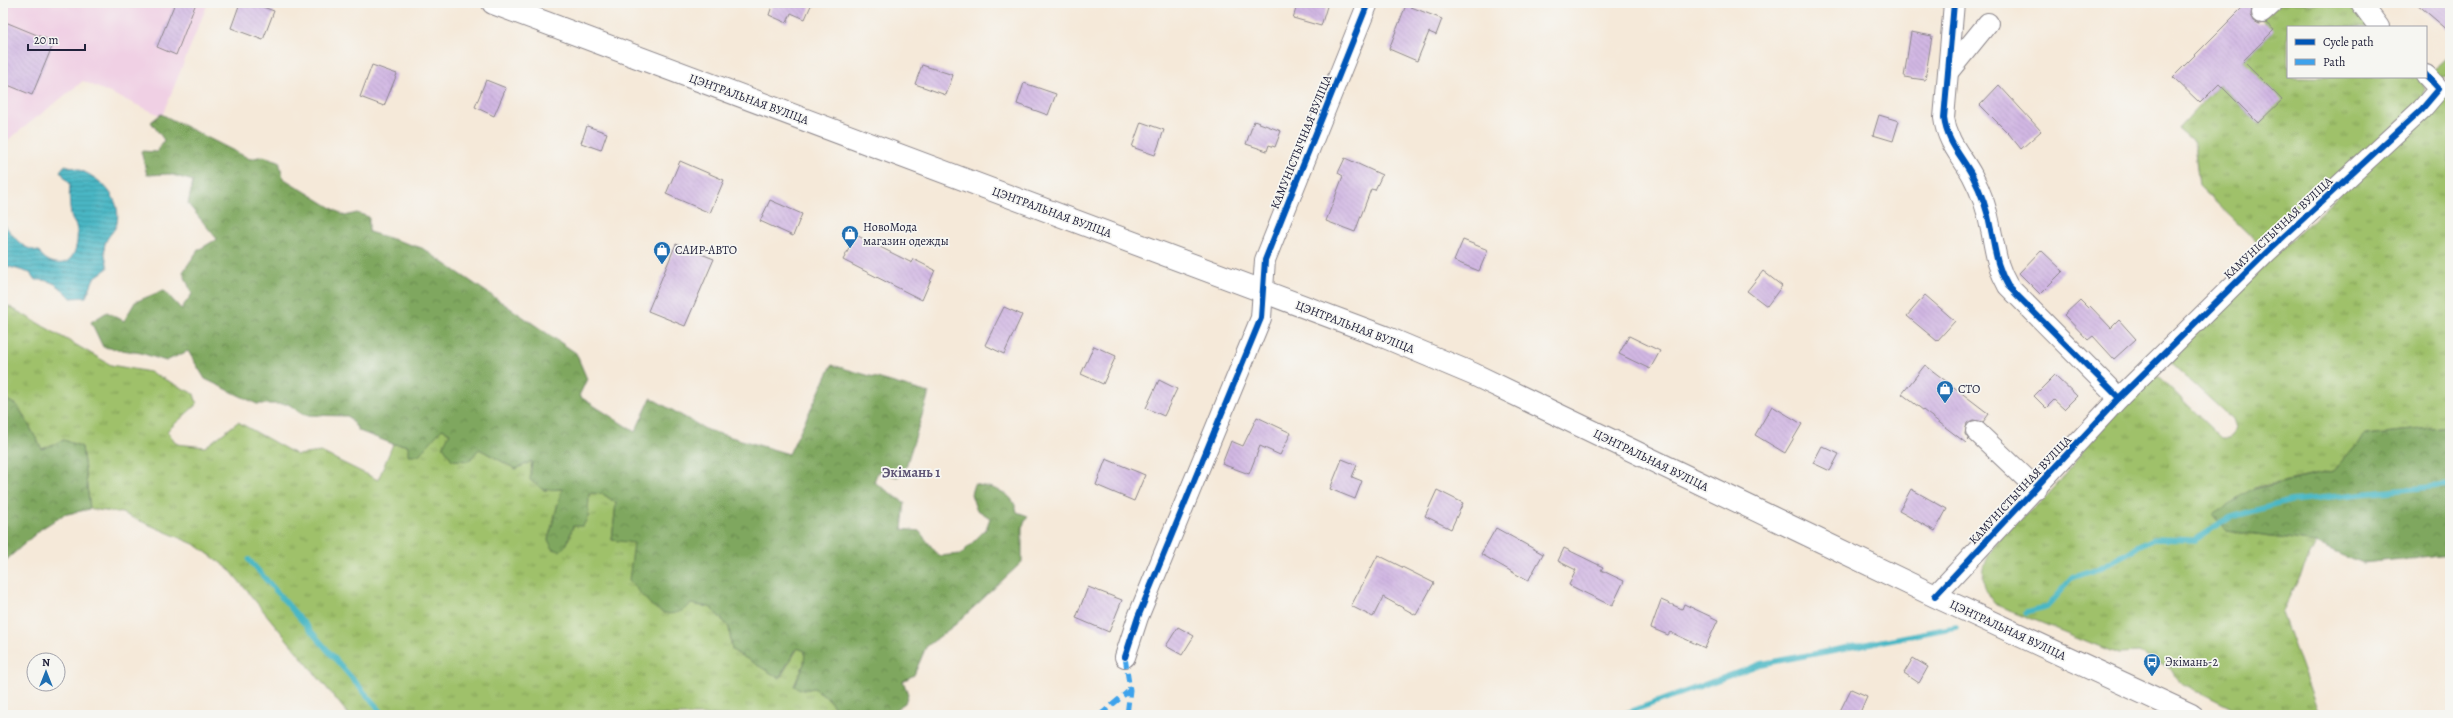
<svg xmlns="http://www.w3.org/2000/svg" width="2453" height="718" font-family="Alegreya,serif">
	<defs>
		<pattern id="grass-tufts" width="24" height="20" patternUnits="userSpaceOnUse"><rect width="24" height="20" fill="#9fc16a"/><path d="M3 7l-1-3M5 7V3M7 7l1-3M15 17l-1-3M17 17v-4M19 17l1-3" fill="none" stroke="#819c58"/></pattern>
		<pattern id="forest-crowns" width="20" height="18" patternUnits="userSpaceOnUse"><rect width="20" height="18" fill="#7fa75e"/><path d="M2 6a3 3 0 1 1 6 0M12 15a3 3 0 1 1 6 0" fill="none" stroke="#68884f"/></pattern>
		<pattern id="water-rules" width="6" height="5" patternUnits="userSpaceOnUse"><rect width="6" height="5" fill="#4ab7c5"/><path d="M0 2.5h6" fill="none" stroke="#3d94a1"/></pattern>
		<pattern id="building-back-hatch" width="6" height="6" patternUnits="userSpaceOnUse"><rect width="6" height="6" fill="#d1b7e3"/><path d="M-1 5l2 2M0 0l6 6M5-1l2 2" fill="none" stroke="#b39dc4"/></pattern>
	</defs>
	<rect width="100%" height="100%" fill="#f6f6f2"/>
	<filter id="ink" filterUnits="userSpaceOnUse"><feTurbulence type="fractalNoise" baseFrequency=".025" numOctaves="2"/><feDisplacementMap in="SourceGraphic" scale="8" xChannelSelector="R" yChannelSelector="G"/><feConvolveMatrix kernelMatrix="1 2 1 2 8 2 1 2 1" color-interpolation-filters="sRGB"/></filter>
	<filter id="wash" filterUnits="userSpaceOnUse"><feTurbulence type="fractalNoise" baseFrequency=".012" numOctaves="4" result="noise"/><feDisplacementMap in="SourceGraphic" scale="16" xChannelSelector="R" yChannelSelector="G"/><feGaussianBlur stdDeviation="0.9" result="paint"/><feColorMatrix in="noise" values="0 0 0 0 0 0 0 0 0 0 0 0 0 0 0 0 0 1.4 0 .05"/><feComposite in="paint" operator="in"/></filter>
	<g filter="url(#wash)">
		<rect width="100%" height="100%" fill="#f5e9d9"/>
		<polygon fill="#f0d0e4" points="3,3 208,3 162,116 83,81 8,140 3,141"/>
		<g fill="url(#grass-tufts)" stroke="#607252">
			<polygon points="2280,3 2353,3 2372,27 2288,27 2288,77 2420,77 2425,89 2424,98 2263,248 2199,186 2194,143 2178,129 2219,84 2258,123 2281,100 2243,61 2273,31 2262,19"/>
			<polygon points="2450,55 2450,76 2440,77 2433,71"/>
			<path d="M 2450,88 L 2450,426 L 2365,435 L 2333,471 L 2254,488 L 2226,531 L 2316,543 L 2282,613 L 2319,715 L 2246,715 L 2179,682 L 2170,668 L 2139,653 L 2118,654 L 1995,604 C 1982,590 1980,574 1988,557 C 1999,532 2028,515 2047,496 C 2062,481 2073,462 2087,445 C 2105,423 2127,402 2147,381 L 2158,376 L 2222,438 L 2229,438 L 2236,429 L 2233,420 L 2171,363 L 2196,332 Z"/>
			<polygon points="3,303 111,365 150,372 194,394 197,404 167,431 177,444 205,447 238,422 297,455 321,452 378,480 393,444 409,445 442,429 516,469 532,461 544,490 562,489 548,540 567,544 573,526 588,517 589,493 603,494 616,503 612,540 634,542 691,604 710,607 729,627 732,650 780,678 798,648 805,651 804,664 794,686 803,690 814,688 827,697 840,715 349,715 229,569 196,545 122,513 90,509 82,447 64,440 42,449 18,406 3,398"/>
		</g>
		<g fill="url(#forest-crowns)" stroke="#50644c">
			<path d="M 161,114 L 250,159 L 263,156 L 279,161 L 283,178 L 345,216 L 357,213 L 369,217 L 369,232 L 422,248 L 576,353 L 587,379 L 579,396 L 635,432 L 651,398 L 707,430 L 789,454 L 832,365 L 929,393 L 904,473 L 897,477 L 878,471 L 874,482 L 905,503 L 902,529 L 919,531 L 939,556 L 961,554 L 986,529 L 990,518 L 976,509 L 971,494 L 974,484 C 992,488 1013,490 1017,512 L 1028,516 L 1022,527 L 1022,562 L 956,624 L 926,647 L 914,675 L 903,681 L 908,694 L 905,703 L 893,711 L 904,715 L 840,715 L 827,697 L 814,688 L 803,690 L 794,686 L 804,664 L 805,651 L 797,648 L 779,678 L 732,650 L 729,627 L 710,607 L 691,604 C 663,629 647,600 629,580 L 634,543 L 612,540 L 616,503 L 603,494 L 589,493 L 588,517 L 583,526 L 573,526 L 567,544 L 560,551 L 553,549 L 548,540 L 562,489 L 544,490 L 530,480 L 532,461 L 516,469 L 479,449 L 469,461 L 452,460 L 443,446 L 450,433 L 442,429 L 419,455 L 408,455 L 408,445 L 393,444 L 359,431 L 348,416 L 305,415 L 288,404 L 257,404 L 205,379 L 188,351 L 166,361 L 141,353 L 103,347 L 91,322 L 107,312 L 124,321 L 135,302 L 164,290 L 181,309 L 192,294 L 183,272 L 198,250 L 217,239 L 188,204 L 193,181 L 169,174 L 147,175 L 141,151 L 157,152 L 164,140 L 151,122 Z"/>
			<polygon points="3,398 18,406 42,449 64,440 82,447 90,509 63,515 41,529 3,563"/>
			<polygon points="2450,426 2450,554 2363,563 2316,543 2226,531 2212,514 2254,489 2333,471 2365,435"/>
		</g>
		<path fill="url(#water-rules)" stroke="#366c80" d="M 65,165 C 91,171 123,192 117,223 C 116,230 107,236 105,244 C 103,250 107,262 108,268 L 94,278 L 86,297 L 71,298 C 60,286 51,279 35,280 L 30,273 L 10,267 L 3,269 L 3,223 C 14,236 20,249 39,251 C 42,257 48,262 56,263 C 75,267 80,240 76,226 C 74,222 71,219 71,215 C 69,205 69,194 70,184 L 60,171 Z"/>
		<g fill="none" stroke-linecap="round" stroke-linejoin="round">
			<g stroke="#4ab7c5" stroke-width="5.5">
				<polyline points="249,560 384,715"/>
				<polyline points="2026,612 2046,607 2072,578 2098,569 2153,539 2195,540 2231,517 2290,501 2450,485"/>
				<polyline points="1621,715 1761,664 1956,627"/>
			</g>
		</g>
		<g id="blocks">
			<g fill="url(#building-back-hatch)">
				<polygon points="175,3 196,3 176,55 157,47"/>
				<polygon points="240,3 252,3 274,11 263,40 231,28"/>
				<polygon points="766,3 812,3 805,19 791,13 787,23 769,15 772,6"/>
				<polygon points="1298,3 1328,3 1321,26 1293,18"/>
				<polygon points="2247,3 2252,8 2251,15 2254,21 2259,24 2266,23 2274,30 2243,61 2282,100 2258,123 2219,84 2200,103 2173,77"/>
				<polygon points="2416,3 2450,3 2450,32"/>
				<polygon points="1406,5 1442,19 1436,35 1429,32 1417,61 1389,49"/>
				<polygon points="3,21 54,42 32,95 3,83"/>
				<polygon points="1911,32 1932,36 1925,80 1904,77"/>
				<polygon points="372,65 397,74 384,106 360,97"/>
				<polygon points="922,65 953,75 946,95 915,84"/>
				<polygon points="486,80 506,88 494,116 475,107"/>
				<polygon points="1024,83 1056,94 1048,115 1017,104"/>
				<polygon points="1999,85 2041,131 2021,149 2009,134 1980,105"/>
				<polygon points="1879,115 1899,121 1893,141 1873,135"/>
				<polygon points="1254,121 1281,131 1275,147 1269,145 1267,151 1246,144"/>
				<polygon points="1141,122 1164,130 1155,155 1132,147"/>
				<polygon points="587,126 607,133 601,150 581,143"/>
				<polygon points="1345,158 1382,175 1375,190 1371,189 1355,232 1326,221 1343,176 1338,173"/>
				<polygon points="680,161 724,180 710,213 666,194"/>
				<polygon points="770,200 802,214 793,236 760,221"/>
				<polygon points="856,235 912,263 913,259 935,270 922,300 843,260"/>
				<polygon points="1463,240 1488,250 1479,271 1454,261"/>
				<polygon points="676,244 714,259 685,326 648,311"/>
				<polygon points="2041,250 2063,271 2040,294 2019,273"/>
				<polygon points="1763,271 1782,286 1767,306 1747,291"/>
				<polygon points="1925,295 1955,321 1937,341 1907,316"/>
				<polygon points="2080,300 2088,308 2090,306 2111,328 2119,320 2136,339 2114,359 2093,336 2088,340 2064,315"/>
				<polygon points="1004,307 1022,315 1004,354 985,345"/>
				<polygon points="1629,336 1660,351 1650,369 1619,354"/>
				<polygon points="1094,346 1116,356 1103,384 1081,374"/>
				<polygon points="1925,365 1989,414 1983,422 1973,420 1967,423 1965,434 1969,440 1966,443 1902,394"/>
				<polygon points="2055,375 2077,396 2064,409 2054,400 2046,408 2034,396"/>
				<polygon points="1159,380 1177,389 1164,416 1146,408"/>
				<polygon points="1772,406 1802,424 1785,453 1755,435"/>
				<polygon points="1257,417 1291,433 1280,455 1260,446 1249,474 1222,464 1231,441 1243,446"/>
				<polygon points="1822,446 1839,454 1830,471 1813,463"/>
				<polygon points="1106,459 1145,475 1134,501 1096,485"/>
				<polygon points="1342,459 1357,465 1352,477 1362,481 1355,499 1330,489"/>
				<polygon points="1911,489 1947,509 1935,531 1899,511"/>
				<polygon points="1437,490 1463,503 1451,529 1425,516"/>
				<polygon points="1496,528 1543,554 1528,581 1481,554"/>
				<polygon points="1564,548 1603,567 1601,570 1624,581 1612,606 1569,585 1576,570 1558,561"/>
				<polygon points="1378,555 1434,583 1416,615 1383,597 1373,617 1351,606"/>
				<polygon points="1088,587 1122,600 1109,632 1076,618"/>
				<polygon points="1661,600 1682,609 1684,604 1718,620 1705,648 1670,632 1668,635 1651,628"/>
				<polygon points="1178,627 1194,636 1182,655 1166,646"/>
				<polygon points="1913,658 1928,667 1919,683 1904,673"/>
				<polygon points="1851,689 1867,696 1859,715 1838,715"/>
			</g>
		</g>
	</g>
	<g filter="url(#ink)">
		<use href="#blocks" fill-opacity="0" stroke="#8c868a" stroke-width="1"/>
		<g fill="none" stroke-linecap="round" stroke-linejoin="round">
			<defs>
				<g id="minor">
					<path d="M 1954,3 L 1944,118 C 1947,142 1961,155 1972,175 C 1981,192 1988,212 1991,230 C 1996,253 1996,265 2008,286 L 2119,398"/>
					<polyline points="2361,3 2379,27"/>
					<polyline points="2262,13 2273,3"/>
					<polyline points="1949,71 1988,23"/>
					<polyline points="1976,431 2037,489"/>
					<polyline points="1935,596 2119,398 2267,252 2422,109 2439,89 2426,75"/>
					<polyline points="1125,657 1138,617 1261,318 1265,260 1368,3"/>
				</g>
				<polyline id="major" points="493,3 1385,337 1473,374 1935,596 2191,715"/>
			</defs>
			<use href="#minor" stroke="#8c868a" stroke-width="22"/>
			<use href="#major" stroke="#8c868a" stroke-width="24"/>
			<use href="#minor" stroke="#fff" stroke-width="20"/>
			<use href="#major" stroke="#fff" stroke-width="22"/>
			<g stroke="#3ea2ec" stroke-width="5" stroke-dasharray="10 5" stroke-linecap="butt">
				<polyline points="1125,657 1130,690 1127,715"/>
				<polyline points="1100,715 1130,690"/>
			</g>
			<defs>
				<g id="cycleway">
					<path d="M 1954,3 L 1944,118 C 1947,142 1961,155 1972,175 C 1981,192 1988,212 1991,230 C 1996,253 1996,265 2008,286 L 2119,398"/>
					<polyline points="1935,596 2119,398 2267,252 2422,109 2439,89 2426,75"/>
					<polyline points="1125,657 1138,617 1261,318 1265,260 1368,3"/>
				</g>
			</defs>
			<use href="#cycleway" stroke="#f6f6f2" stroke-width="8"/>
			<use href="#cycleway" stroke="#0057b8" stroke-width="6"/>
		</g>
	</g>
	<defs>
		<symbol id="shop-pin" viewBox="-11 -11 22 30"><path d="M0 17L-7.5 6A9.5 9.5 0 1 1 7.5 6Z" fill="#1f6fb2" stroke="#f6f6f2"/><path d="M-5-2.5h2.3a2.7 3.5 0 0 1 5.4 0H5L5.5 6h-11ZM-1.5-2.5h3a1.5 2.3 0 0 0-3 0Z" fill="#fff"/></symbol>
		<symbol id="bus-pin" viewBox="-11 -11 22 30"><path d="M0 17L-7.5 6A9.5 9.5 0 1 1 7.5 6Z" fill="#1f6fb2" stroke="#f6f6f2"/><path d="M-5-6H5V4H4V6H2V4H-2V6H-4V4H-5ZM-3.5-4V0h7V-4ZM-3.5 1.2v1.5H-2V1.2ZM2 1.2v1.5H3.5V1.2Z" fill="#fff"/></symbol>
	</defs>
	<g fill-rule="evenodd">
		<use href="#shop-pin" x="840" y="224" width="20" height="27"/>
		<use href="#shop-pin" x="652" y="240" width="20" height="27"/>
		<use href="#shop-pin" x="1935" y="379" width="20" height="27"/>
		<use href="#bus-pin" x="2142" y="652" width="20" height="27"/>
	</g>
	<g text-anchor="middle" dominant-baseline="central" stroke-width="3.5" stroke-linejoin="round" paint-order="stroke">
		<g font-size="12" fill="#22223b" stroke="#f6f6f2">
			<text transform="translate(749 99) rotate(20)">ЦЭНТРАЛЬНАЯ ВУЛІЦА</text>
			<text transform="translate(1301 142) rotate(-68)">КАМУНІСТЫЧНАЯ ВУЛІЦА</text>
			<text transform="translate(1052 212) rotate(20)">ЦЭНТРАЛЬНАЯ ВУЛІЦА</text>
			<text transform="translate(2278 228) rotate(-43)">КАМУНІСТЫЧНАЯ ВУЛІЦА</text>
			<text transform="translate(1355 327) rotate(21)">ЦЭНТРАЛЬНАЯ ВУЛІЦА</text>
			<text transform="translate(1651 460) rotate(26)">ЦЭНТРАЛЬНАЯ ВУЛІЦА</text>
			<text transform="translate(2020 490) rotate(-47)">КАМУНІСТЫЧНАЯ ВУЛІЦА</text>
			<text transform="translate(2008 630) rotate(25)">ЦЭНТРАЛЬНАЯ ВУЛІЦА</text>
		</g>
		<g font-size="12" fill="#22223b" stroke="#f6f6f2" text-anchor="start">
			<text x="863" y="227">НовоМода<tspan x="863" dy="14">магазин одежды</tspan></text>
			<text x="675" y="250">САИР-АВТО</text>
			<text x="1958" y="389">СТО</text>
			<text x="2165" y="662">Экімань-2</text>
		</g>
		<g font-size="14" font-weight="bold" fill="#5f5676" stroke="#f6f6f2">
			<text x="911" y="472">Экімань 1</text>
		</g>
	</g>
	<rect width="2453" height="718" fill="none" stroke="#f6f6f2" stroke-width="16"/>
	<rect x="2287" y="26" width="140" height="52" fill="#f6f6f2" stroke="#a1a1a9"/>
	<rect x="2295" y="39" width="20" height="6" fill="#0057b8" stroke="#a1a1a9"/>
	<text x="2323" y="46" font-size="12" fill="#22223b">Cycle path</text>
	<rect x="2295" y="59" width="20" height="6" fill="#3ea2ec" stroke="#a1a1a9"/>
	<text x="2323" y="66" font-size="12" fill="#22223b">Path</text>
	<g transform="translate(46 672)"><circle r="19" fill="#f6f6f2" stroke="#a1a1a9"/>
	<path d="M0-3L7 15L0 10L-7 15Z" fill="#1f6fb2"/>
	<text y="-6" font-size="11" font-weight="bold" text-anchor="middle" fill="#22223b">N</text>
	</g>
	<path d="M28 44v6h57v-6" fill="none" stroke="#22223b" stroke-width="2"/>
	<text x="34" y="44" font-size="12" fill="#22223b" stroke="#f6f6f2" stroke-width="3" paint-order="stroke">20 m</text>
</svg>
